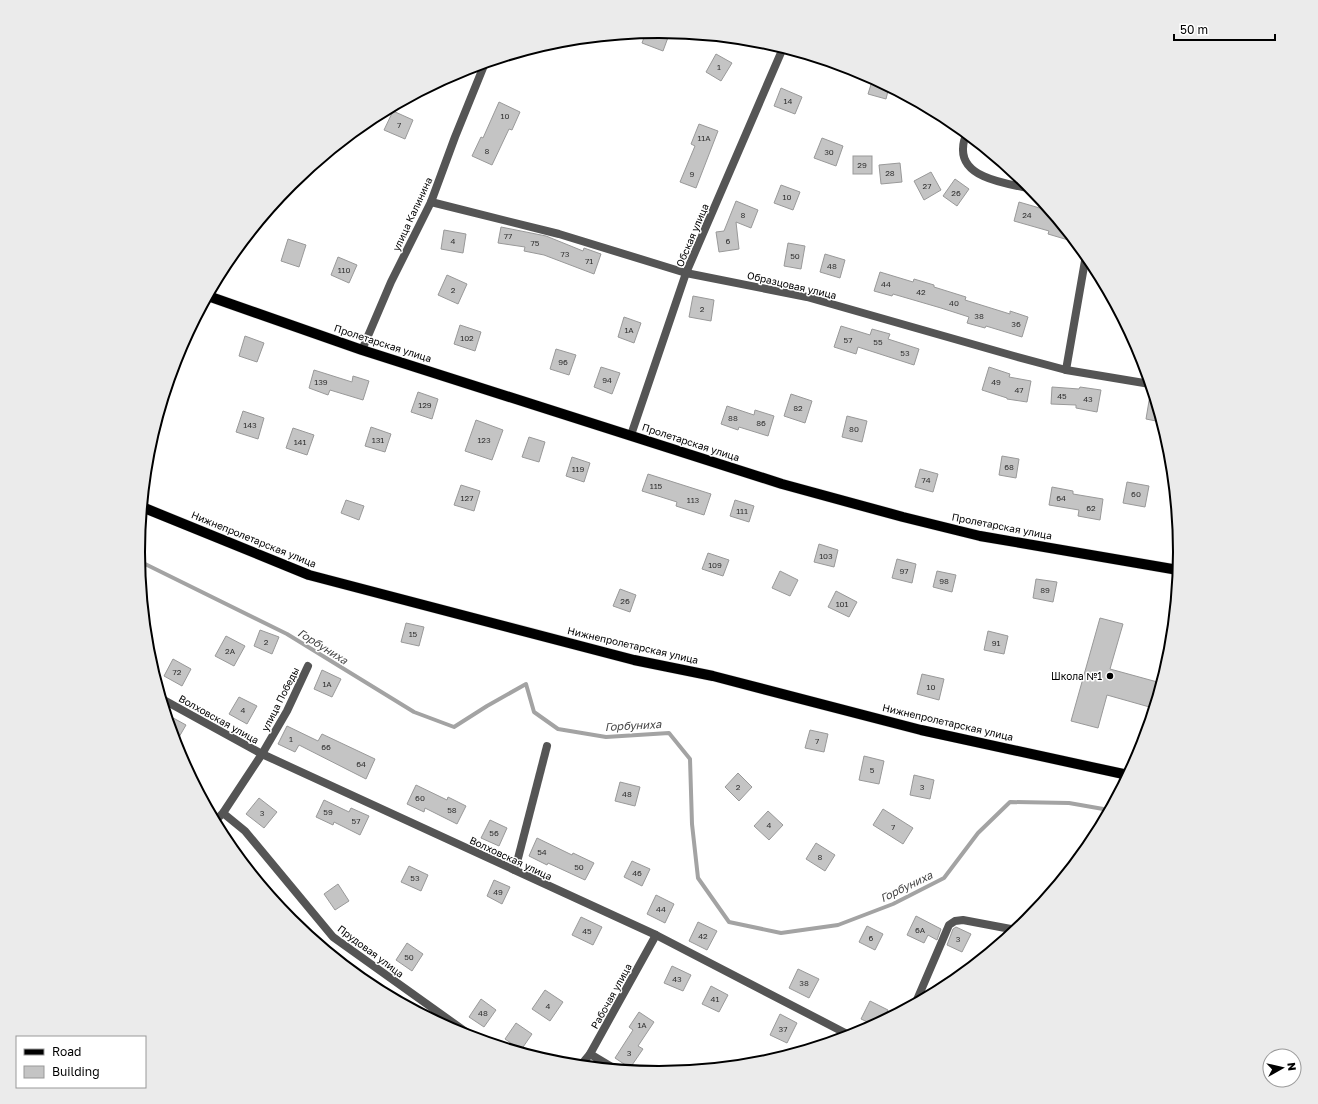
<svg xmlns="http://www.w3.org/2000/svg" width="1318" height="1104" font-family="'Golos Text',sans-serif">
	<rect width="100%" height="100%" fill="#fff"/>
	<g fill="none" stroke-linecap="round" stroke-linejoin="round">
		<polyline stroke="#a3a3a3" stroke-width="4" points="139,561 287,634 414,712 454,727 487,706 526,684 534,712 558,729 606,737 669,733 690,759 692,824 698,878 729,922 781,933 838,925 893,904 944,878 978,833 1010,802 1069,803 1109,810"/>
	</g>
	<g fill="#c4c4c4" stroke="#999">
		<polygon points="659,31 670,32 663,51 642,43 646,32"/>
		<polygon points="716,54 732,63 721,81 706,72"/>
		<polygon points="873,78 889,87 886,99 868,94"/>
		<polygon points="781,88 802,97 795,114 774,106"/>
		<polygon points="499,102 520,112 512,130 509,129 492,165 472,156 481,137 483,138"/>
		<polygon points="393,111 413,120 405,139 384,130"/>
		<polygon points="699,124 718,131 696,188 680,182 695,146 691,144"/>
		<polygon points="822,138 843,146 836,166 814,158"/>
		<rect x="853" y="156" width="19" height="18"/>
		<polygon points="900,163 902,182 881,184 879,165"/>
		<polygon points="931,172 941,190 924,200 914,181"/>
		<polygon points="955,179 969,189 957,206 943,196"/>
		<polygon points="781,185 800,192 793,210 774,203"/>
		<polygon points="736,201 758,210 751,228 736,222 739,249 719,252 716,232 724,231"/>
		<polygon points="1019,202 1050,211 1075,242 1048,234 1049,231 1014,221"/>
		<polygon points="501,227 546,236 583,251 584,248 601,254 594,274 544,255 524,251 525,247 498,243"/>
		<polygon points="444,230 466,234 463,253 441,249"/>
		<polygon points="288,239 306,245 299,267 281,261"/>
		<polygon points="788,243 805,246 801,269 784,266"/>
		<polygon points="825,254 845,260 840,278 820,272"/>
		<polygon points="338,257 357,265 349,283 331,275"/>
		<polygon points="880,272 913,282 914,279 934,285 934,287 966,297 965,300 1010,314 1010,311 1028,317 1022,337 986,326 985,328 967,323 969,317 941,308 893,294 892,296 874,291"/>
		<polygon points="447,275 467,284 458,304 438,295"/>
		<polygon points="693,296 714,300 711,321 689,317"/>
		<polygon points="624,317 641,323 634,343 618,337"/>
		<polygon points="460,325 481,332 475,351 454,344"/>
		<polygon points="841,326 870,335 872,329 890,334 888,339 919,349 914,365 858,347 856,354 834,347"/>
		<polygon points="245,336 264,343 257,362 239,356"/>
		<polygon points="556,349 576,355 569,375 550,369"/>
		<polygon points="601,367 620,373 612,394 594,387"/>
		<polygon points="989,367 1010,374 1009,377 1031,381 1027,402 1007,399 1007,398 982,390"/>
		<polygon points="314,370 352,382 353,376 369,381 363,400 330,390 328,395 309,388"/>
		<polygon points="1052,387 1079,389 1080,387 1101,390 1097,412 1076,408 1076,405 1051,404"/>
		<polygon points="1151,389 1161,422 1146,419"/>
		<polygon points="418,392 438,399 432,419 411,412"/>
		<polygon points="791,394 812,401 805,423 784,416"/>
		<polygon points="727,406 754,415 755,410 774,416 768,436 739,427 738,430 721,424"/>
		<polygon points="243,411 264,418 258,439 236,432"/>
		<polygon points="847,416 867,421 862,442 842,437"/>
		<polygon points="476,420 503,430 492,460 465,451"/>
		<polygon points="371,427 391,434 385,452 365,446"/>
		<polygon points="293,428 314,435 307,455 286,448"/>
		<polygon points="529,437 545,442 539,462 522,457"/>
		<polygon points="1002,456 1019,459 1016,478 999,475"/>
		<polygon points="572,457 590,463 584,482 566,476"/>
		<polygon points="920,469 938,474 933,492 915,487"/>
		<polygon points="648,474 711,494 704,515 676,506 677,502 642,491"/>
		<polygon points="1127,482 1149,486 1145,507 1123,503"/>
		<polygon points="461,485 480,491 474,511 454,505"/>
		<polygon points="1052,487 1073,491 1073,494 1103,499 1100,520 1078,516 1079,510 1049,505"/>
		<polygon points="346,500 364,506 359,520 341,513"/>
		<polygon points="735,500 754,506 749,522 730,516"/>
		<polygon points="819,544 838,550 834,567 814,562"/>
		<polygon points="708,553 729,560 723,576 702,569"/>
		<polygon points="897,559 916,564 912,583 892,578"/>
		<polygon points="780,571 798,580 790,596 772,588"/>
		<polygon points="937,571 956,575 952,592 933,587"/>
		<polygon points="1036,579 1057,582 1053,602 1033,598"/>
		<polygon points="620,589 636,595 630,612 613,606"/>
		<polygon points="836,591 857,602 849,617 828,607"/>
		<polygon points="1100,618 1123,624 1110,669 1161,683 1153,708 1107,695 1098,728 1071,721"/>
		<polygon points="406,623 424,627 419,646 401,642"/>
		<polygon points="260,630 279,637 272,654 254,646"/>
		<polygon points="988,631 1008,636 1004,654 984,650"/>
		<polygon points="226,636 245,646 234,666 215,656"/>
		<polygon points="173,659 191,669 182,686 164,676"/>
		<polygon points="322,670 341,679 332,697 314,689"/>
		<polygon points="922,674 944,679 939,700 917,694"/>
		<polygon points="239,697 257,706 247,724 229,714"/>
		<polygon points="166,714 186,725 175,744"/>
		<polygon points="287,726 318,741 322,734 375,759 366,779 299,745 295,752 278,744"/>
		<polygon points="810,730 828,734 824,752 805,748"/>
		<polygon points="864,756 884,761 879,784 859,780"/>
		<polygon points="738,773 752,787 739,801 725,787"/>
		<polygon points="914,775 934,780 930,799 910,795"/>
		<polygon points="620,782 640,787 635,806 615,801"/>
		<polygon points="416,785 447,800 448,797 466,806 457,824 425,808 424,812 407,804"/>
		<polygon points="259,798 277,812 264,828 246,814"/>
		<polygon points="324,800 349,812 351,808 369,816 360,835 334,822 333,825 316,817"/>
		<polygon points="883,809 913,828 903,844 873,825"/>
		<polygon points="768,811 783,825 769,840 754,826"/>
		<polygon points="490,820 507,828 499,846 481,838"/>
		<polygon points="537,838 572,855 573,853 594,863 585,880 548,863 547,865 529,856"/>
		<polygon points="816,843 835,855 825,871 806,859"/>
		<polygon points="632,861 650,869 642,886 624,877"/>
		<polygon points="409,866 428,875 421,891 401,882"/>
		<polygon points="494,880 510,887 502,904 487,896"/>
		<polygon points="338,884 349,901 335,910 324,894"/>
		<polygon points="656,895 674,904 665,923 647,914"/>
		<polygon points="916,916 941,929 937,940 928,935 924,943 907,935"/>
		<polygon points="581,917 602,927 593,945 572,935"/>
		<polygon points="698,922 717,931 707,950 689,941"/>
		<polygon points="867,926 883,934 875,950 859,942"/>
		<polygon points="956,927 971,934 962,952 947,945 953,929"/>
		<polygon points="407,943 423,954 412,971 396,960"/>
		<polygon points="672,966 691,975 683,991 664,983"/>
		<polygon points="798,969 819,979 809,998 789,988"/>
		<polygon points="711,986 728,995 719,1012 702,1004"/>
		<polygon points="545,990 563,1002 550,1021 532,1009"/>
		<polygon points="481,999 496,1010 484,1027 469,1017"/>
		<polygon points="870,1001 888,1010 883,1020 874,1025 861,1019"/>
		<polygon points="639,1012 654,1022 638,1046 643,1049 630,1068 615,1058 633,1030 629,1027"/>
		<polygon points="780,1014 797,1023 787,1043 770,1035"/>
		<polygon points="516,1023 532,1034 521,1050 505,1039"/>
	</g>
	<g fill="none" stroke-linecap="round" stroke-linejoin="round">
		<defs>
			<g id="primary">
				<polyline points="208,296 362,350 782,484 903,517 980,536 1178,570"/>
				<polyline points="142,507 309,575 634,660 713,676 921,730 1128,775"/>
			</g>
		</defs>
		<use href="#primary" stroke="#dbdbdb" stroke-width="11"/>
		<g stroke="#555" stroke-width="8">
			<path d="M 967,134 C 964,139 963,142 963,149 C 962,179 1009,184 1032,189"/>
			<polyline points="431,202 559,234 686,273 807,297 1014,356 1066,370 1150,384"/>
			<polyline points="362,350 391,282 431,202 455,137 485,63"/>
			<polyline points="1066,370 1086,255"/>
			<polyline points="631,435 686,273 783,48"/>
			<polyline points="162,699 262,754 656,935 851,1036"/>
			<polyline points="223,813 245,831 333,937 473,1037"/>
			<polyline points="215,821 223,813 262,754 287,711 308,666"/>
			<polyline points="515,870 547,746"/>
			<polyline points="916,1002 949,925 955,921 963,920 1016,930"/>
			<polyline points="590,1054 615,1069"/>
			<polyline points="581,1065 590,1054 656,935"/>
		</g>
		<use href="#primary" stroke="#000" stroke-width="10"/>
	</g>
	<circle fill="#000" stroke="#fff" stroke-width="1.5" cx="1110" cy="676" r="4"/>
	<g text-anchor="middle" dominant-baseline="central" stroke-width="3" stroke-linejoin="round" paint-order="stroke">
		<g font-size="8" fill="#313131">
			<text x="719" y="67">1</text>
			<text x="788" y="101">14</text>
			<text x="505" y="116">10</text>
			<text x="399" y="125">7</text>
			<text x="704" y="138">11А</text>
			<text x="487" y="151">8</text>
			<text x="829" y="152">30</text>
			<text x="862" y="165">29</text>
			<text x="890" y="173">28</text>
			<text x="692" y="174">9</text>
			<text x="927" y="186">27</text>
			<text x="956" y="193">26</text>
			<text x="787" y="197">10</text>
			<text x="743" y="215">8</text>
			<text x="1027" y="215">24</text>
			<text x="508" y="236">77</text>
			<text x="453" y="241">4</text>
			<text x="728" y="241">6</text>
			<text x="535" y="243">75</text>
			<text x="565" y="254">73</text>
			<text x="795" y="256">50</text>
			<text x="589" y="261">71</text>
			<text x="832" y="266">48</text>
			<text x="344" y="270">110</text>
			<text x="886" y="284">44</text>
			<text x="453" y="290">2</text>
			<text x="921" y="292">42</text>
			<text x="954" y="303">40</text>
			<text x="702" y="309">2</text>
			<text x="979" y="316">38</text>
			<text x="1016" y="324">36</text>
			<text x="629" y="330">1А</text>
			<text x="467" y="338">102</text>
			<text x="848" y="340">57</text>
			<text x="878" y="342">55</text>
			<text x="905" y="353">53</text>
			<text x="563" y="362">96</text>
			<text x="607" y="380">94</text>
			<text x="321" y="382">139</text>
			<text x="996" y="382">49</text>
			<text x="1019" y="390">47</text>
			<text x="1062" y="396">45</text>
			<text x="1088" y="399">43</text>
			<text x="425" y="405">129</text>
			<text x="798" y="408">82</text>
			<text x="733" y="418">88</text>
			<text x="761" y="423">86</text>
			<text x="250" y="425">143</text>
			<text x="854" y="429">80</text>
			<text x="378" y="440">131</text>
			<text x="484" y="440">123</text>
			<text x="300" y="442">141</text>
			<text x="1009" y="467">68</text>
			<text x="578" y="469">119</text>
			<text x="926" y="480">74</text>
			<text x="656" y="486">115</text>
			<text x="1136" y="494">60</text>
			<text x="467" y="498">127</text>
			<text x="1061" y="498">64</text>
			<text x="693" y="500">113</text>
			<text x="1091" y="508">62</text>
			<text x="742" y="511">111</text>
			<text x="826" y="556">103</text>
			<text x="715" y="565">109</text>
			<text x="904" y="571">97</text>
			<text x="944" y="581">98</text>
			<text x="1045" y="590">89</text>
			<text x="625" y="601">26</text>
			<text x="842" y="604">101</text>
			<text x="413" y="634">15</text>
			<text x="266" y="642">2</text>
			<text x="996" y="643">91</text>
			<text x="230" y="651">2А</text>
			<text x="177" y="672">72</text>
			<text x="327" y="684">1А</text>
			<text x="931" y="687">10</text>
			<text x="243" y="710">4</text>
			<text x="291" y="739">1</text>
			<text x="817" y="741">7</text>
			<text x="326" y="747">66</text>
			<text x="361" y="764">64</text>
			<text x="872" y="770">5</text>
			<text x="738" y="787">2</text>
			<text x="922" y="787">3</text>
			<text x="627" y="794">48</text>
			<text x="420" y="798">60</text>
			<text x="452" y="810">58</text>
			<text x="328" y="812">59</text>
			<text x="262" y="813">3</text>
			<text x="356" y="821">57</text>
			<text x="769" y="825">4</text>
			<text x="893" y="827">7</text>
			<text x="494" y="833">56</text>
			<text x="542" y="852">54</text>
			<text x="820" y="857">8</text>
			<text x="579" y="867">50</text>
			<text x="637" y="873">46</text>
			<text x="415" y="878">53</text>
			<text x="498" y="892">49</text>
			<text x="661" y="909">44</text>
			<text x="920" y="930">6А</text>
			<text x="587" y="931">45</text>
			<text x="703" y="936">42</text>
			<text x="871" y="938">6</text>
			<text x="958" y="939">3</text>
			<text x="409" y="957">50</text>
			<text x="677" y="979">43</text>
			<text x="804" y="983">38</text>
			<text x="715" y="999">41</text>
			<text x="548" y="1006">4</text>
			<text x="483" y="1013">48</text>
			<text x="642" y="1025">1А</text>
			<text x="783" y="1029">37</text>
			<text x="629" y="1053">3</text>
		</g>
		<g font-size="10" fill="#000" stroke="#fff">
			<text transform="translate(412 214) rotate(-65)">улица Калинина</text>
			<text transform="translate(692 235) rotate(-67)">Обская улица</text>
			<text transform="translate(792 285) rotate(13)">Образцовая улица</text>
			<text transform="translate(383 343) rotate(18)">Пролетарская улица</text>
			<text transform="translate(691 442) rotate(18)">Пролетарская улица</text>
			<text transform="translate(1002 526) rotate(11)">Пролетарская улица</text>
			<text transform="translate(254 539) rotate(22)">Нижнепролетарская улица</text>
			<text transform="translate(633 645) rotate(13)">Нижнепролетарская улица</text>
			<text transform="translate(280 699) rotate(-63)">улица Победы</text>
			<text transform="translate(219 719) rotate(29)">Волховская улица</text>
			<text transform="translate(948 722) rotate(13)">Нижнепролетарская улица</text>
			<text transform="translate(511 858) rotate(25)">Волховская улица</text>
			<text transform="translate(371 951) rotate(37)">Прудовая улица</text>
			<text transform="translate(611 996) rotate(-61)">Рабочая улица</text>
		</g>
		<g font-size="10" fill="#000" stroke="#fff" text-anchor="end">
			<text x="1102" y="676">Школа №1</text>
		</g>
		<g font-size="11" font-style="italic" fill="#444" stroke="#fff">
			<text transform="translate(323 646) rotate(32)">Горбуниха</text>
			<text transform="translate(633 725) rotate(-3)">Горбуниха</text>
			<text transform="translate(906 886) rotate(-26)">Горбуниха</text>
		</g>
	</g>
	<path d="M0 0H1318V1104H0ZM145 552a514 514 0 1 1 1028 0a514 514 0 1 1-1028 0Z" fill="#ebebeb" fill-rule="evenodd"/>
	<path fill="none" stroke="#000" stroke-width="2" d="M145 552a514 514 0 1 1 1028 0a514 514 0 1 1-1028 0Z"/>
	<rect x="16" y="1036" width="130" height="52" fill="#ffffff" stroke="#999999"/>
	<rect x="24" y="1049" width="20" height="6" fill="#000000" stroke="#999999"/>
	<text x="52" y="1056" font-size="12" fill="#000000">Road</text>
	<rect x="24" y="1066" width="20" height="12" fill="#c4c4c4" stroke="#999999"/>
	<text x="52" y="1076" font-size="12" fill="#000000">Building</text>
	<g transform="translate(1282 1068) rotate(82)"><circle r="19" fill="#ffffff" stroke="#999999"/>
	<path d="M0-3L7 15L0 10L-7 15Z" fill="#000000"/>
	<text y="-6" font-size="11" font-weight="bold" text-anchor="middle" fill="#000000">N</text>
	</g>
	<path d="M1174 34v6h101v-6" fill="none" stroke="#000000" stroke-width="2"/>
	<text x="1180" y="34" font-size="12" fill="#000000" stroke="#ffffff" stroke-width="3" paint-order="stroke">50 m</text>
</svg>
